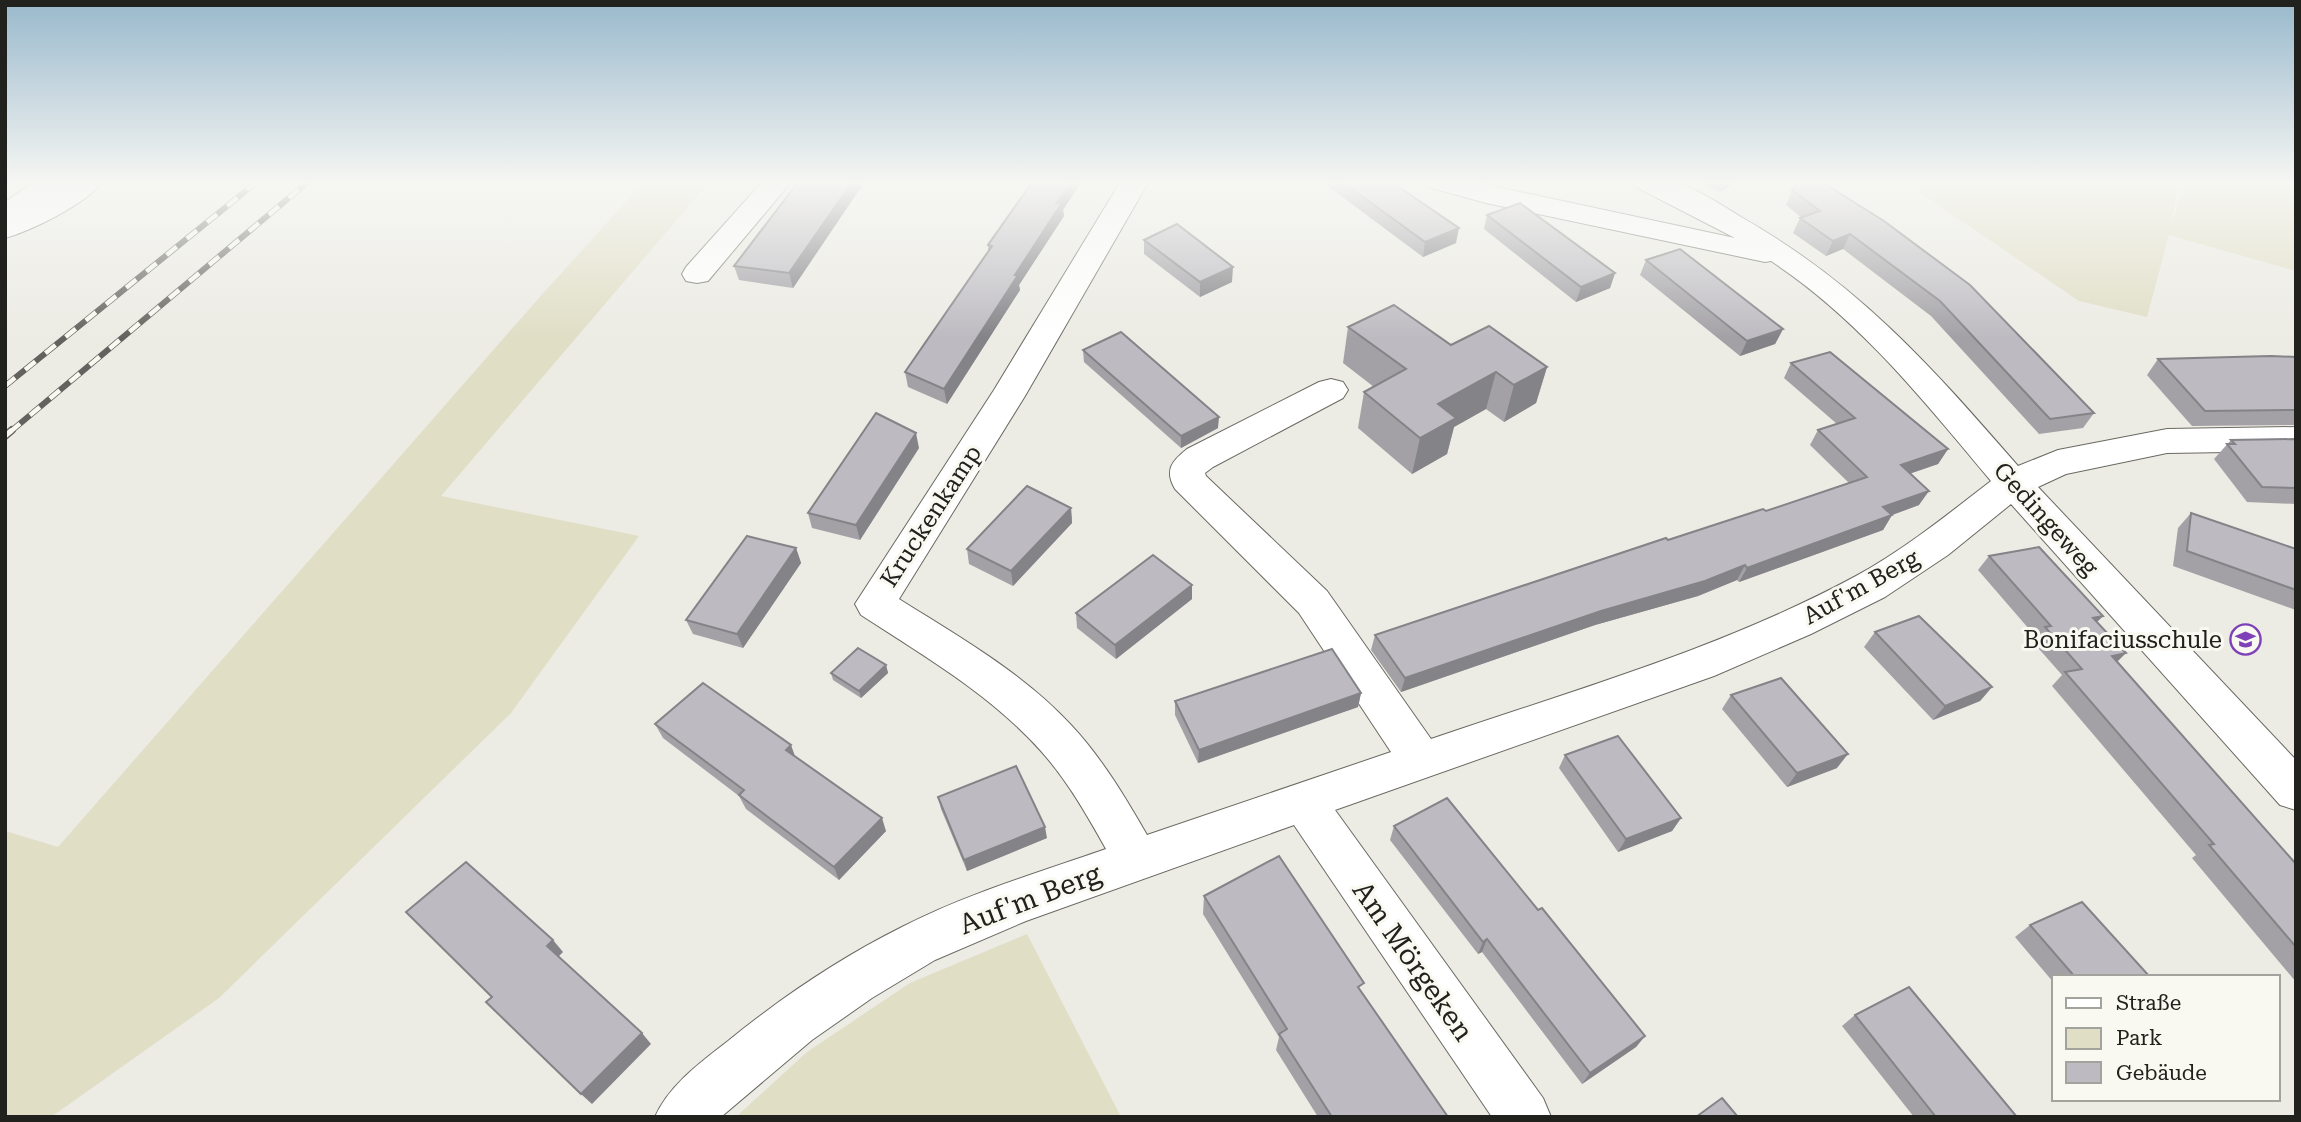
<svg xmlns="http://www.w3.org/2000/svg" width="2301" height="1122" font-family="'Roboto Serif',serif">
	<rect width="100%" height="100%" fill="#ecebe4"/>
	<g fill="#e0dec5">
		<polygon points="645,181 710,181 441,496 639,536 511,713 219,998 51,1117 5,1117 5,831 58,847 546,290"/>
		<polygon points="1903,181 2179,181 2171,226 2185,181 2296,181 2296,271 2169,235 2147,317 2079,301"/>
		<polygon points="1027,934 1121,1117 736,1117 807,1052 910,983"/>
	</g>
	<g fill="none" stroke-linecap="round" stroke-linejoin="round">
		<defs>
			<g id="minor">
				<path d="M 70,181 L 103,181 C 88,203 31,231 5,238 L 5,217 L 43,199 Z"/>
				<polygon points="763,181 792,181 708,281 697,283 686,281 682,274 686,267"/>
				<path d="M 1121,181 L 1149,181 L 1025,396 L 899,599 C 959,637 1022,672 1071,725 C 1102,758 1125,797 1147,835 L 1391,752 L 1299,613 L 1175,489 C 1164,470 1172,461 1187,449 L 1319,382 L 1331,379 L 1343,382 L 1348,390 L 1343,398 L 1213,467 L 1205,473 L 1206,476 L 1327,591 L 1431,739 C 1574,690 1723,648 1856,576 C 1905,549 1947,515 1991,481 C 1924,401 1859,319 1771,261 L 1765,262 L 1486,203 L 1428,187 L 1424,181 L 1469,181 L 1735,238 L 1636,187 L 1632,181 C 1643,180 1658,178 1669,181 C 1693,186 1720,204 1741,217 C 1860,285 1930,365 2018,466 L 2058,450 L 2167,429 L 2296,427 L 2296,451 L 2167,453 L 2066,474 L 2038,487 L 2296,760 L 2296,810 L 2280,805 L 2011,504 L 1948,555 L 1885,597 L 1811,634 L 1714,676 L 1335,810 L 1543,1098 L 1551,1117 L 1492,1117 L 1294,825 L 1026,921 L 935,960 L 872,998 L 812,1040 L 721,1117 L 655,1117 C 669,1085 701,1062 728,1041 C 782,997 840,958 902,927 C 966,894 1037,873 1106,849 C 1087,815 1067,780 1041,751 C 990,694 924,656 861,615 L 855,604 L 994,390 Z"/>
			</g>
			<polygon id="major" points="36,181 68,181 64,187 15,222 5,225 5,202"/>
		</defs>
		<use href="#minor" stroke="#6a6a63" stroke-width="2"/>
		<use href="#major" stroke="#6a6a63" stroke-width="2"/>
		<use href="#minor" fill="#fff" fill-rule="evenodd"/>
		<use href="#major" fill="#fff" fill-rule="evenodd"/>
		<defs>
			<g id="rail-far1">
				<polyline points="5,386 258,181"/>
				<polyline points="10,432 309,181"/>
			</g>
			<polyline id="rail" points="5,436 12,430"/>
		</defs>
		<use href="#rail-far1" stroke="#63625e" stroke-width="6"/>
		<use href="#rail" stroke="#63625e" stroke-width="8"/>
		<use href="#rail-far1" stroke="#f9f9f1" stroke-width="4.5" stroke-dasharray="13" stroke-linecap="butt"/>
		<use href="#rail" stroke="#f9f9f1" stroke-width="5" stroke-dasharray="16" stroke-linecap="butt"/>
	</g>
	<g fill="#a3a1a6">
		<polygon points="1325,181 1390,181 1456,243 1423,257 1325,184"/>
		<polygon points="1697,181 1737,181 1720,192"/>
		<polygon points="861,187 793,288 739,280 734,266"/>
		<polygon points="1792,190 2094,413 2083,428 2039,434 1931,316 1843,249 1826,256 1793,233 1800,218 1802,218 1786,205"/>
		<polygon points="1063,210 1064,216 1019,285 1020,290 947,404 908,387 905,372 988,251 988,245"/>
		<polygon points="1487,215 1615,273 1610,288 1576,302 1484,229"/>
		<polygon points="1144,240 1232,282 1200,297 1144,254"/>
		<polygon points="1646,260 1783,329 1775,344 1740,356 1640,275"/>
		<polygon points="1348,327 1451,345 1547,367 1536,403 1504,422 1486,409 1454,427 1447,454 1412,474 1358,428 1364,392 1374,387 1343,363"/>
		<polygon points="1083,350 1218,428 1181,448 1084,362"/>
		<polygon points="2296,357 2296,425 2192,426 2147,375 2158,359"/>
		<polygon points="1791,363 1948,449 1938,464 1910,473 1919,505 1892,515 1883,530 1739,582 1737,580 1698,596 1595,625 1401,692 1371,650 1375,635 1668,540 1766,511 1849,483 1810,445 1818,430 1837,424 1784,378"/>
		<polygon points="2296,439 2296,504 2247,502 2214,459 2231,440"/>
		<polygon points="919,448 860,540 812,528 808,513"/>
		<polygon points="1071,508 1072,523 1013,586 969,564 967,549"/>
		<polygon points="2191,513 2296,549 2296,610 2173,566 2178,528"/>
		<polygon points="796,548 801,563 743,648 693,634 686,620"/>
		<polygon points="1989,556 2103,616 2097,622 2117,662 2296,864 2296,982 2192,858 2196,855 2052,686 2062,675 2032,641 2036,637 1978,570"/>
		<polygon points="1192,585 1192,599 1116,659 1077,628 1076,613"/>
		<polygon points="1875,632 1992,687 1980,701 1933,720 1864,647"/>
		<polygon points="886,665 888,673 861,698 833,680 831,673"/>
		<polygon points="1361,693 1358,707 1198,763 1175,715 1175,701"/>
		<polygon points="1731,695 1837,768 1787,787 1722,709"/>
		<polygon points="655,724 795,756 886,831 839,880 746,809 739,796 663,738"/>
		<polygon points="1565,755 1681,818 1672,831 1618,852 1559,768"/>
		<polygon points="938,797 1047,838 967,871 941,809"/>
		<polygon points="1394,826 1538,910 1645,1036 1636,1047 1582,1084 1482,952 1478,954 1390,840"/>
		<polygon points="1204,896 1361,991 1448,1117 1318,1117 1276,1050 1279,1037 1203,914"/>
		<polygon points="2030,925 2150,977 2054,977 2054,983 2015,937"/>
		<polygon points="1855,1015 2017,1117 1914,1117 1842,1026"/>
	</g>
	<g fill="#848387">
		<polygon points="851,181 860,181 861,187 793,288 789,273"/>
		<polygon points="1072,181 1082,181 1063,210 1064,216 1019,285 1020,290 947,404 944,389"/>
		<polygon points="1725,181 1737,181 1720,192"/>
		<polygon points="1459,228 1456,243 1423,257 1425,242"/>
		<polygon points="1850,234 1843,249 1826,256 1833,241"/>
		<polygon points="1233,267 1232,282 1200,297 1200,282"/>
		<polygon points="1615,273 1610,288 1576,302 1581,287"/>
		<polygon points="1783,329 1775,344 1740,356 1747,341"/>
		<polygon points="1547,367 1536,403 1504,422 1514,385"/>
		<polygon points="1496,372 1486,409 1454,427 1447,454 1412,474 1420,438 1438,404"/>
		<polygon points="1219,417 1218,428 1181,448 1181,436"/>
		<polygon points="916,433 919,448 860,540 856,525"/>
		<polygon points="1948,449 1938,464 1892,480 1901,465"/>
		<polygon points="1929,491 1919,505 1892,515 1883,530 1739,582 1747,568 1883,507"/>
		<polygon points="1071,508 1072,523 1013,586 1011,571"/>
		<polygon points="796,548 801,563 743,648 737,634"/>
		<polygon points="1745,565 1737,580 1698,596 1595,625 1401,692 1405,678 1601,611"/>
		<polygon points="1192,585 1192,599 1116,659 1115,645"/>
		<polygon points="2103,616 2089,630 2093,618"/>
		<polygon points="2126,653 2112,667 2112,656"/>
		<polygon points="886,665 888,673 861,698 859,691"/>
		<polygon points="1992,687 1980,701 1933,720 1945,706"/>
		<polygon points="1361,693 1358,707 1198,763 1199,750"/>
		<polygon points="791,745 796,759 786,750"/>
		<polygon points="1848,754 1837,768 1787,787 1797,773"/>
		<polygon points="882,818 886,831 839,880 834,867"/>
		<polygon points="1681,818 1672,831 1618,852 1626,839"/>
		<polygon points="1045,827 1047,838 967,871 964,860"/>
		<polygon points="1487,939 1482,952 1478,954 1483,942"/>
		<polygon points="553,940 563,952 557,958 547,946"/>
		<polygon points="642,1033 651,1044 592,1104 581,1094"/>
		<polygon points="1645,1036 1636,1047 1582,1084 1590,1073"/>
	</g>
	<g fill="#bdbbc1" stroke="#848387" stroke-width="2">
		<polygon points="799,181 853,181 789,273 734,266"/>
		<polygon points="1033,181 1072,181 1057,203 1063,201 1015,275 1018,275 944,389 905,372 992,246 988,245"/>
		<polygon points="1341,181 1390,181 1459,228 1425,242"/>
		<polygon points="1799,181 1820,181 1884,221 1970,285 2094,413 2050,419 1940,301 1850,234 1833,241 1800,218 1820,211 1792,190"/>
		<polygon points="1520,203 1615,273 1581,287 1487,215"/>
		<polygon points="1177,224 1233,267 1200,282 1144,240"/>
		<polygon points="1680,249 1783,329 1747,341 1646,260"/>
		<polygon points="1394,305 1451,345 1489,326 1547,367 1514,385 1496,372 1438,404 1456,418 1420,438 1364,392 1406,369 1348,327"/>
		<polygon points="1121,332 1219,417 1181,436 1083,350"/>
		<polygon points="1830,352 1948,449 1901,465 1929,491 1883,507 1892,515 1747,568 1745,565 1705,581 1601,611 1405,678 1375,635 1666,538 1668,540 1763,509 1766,511 1867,477 1818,430 1855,418 1791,363"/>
		<polygon points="2271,356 2296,357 2296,410 2205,411 2158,359"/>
		<polygon points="876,413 916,433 856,525 808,513"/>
		<polygon points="2296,439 2296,488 2262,487 2227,444 2235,444 2231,440"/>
		<polygon points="1027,486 1071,508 1011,571 967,549"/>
		<polygon points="2191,513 2296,549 2296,590 2187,551"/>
		<polygon points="747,536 796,548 737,634 686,620"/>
		<polygon points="2039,547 2103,616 2093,618 2126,653 2112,656 2296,864 2296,947 2209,845 2214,844 2065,672 2082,669 2045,627 2051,626 1989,556"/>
		<polygon points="1153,555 1192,585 1115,645 1076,613"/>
		<polygon points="1919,616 1992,687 1945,706 1875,632"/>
		<polygon points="858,648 886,665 859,691 831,673"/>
		<polygon points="1332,649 1361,693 1199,750 1175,701"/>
		<polygon points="1781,678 1848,754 1797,773 1731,695"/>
		<polygon points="703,683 791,745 786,750 882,818 834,867 739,795 744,790 655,724"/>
		<polygon points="1618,736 1681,818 1626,839 1565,755"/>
		<polygon points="1016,766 1045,827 964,860 938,797"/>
		<polygon points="1447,798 1538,910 1542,908 1645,1036 1590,1073 1487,939 1483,942 1394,826"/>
		<polygon points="1279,856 1364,983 1358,987 1448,1117 1332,1117 1279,1034 1287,1029 1204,896"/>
		<polygon points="466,862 553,940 547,946 642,1033 581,1094 486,1002 492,997 406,912"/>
		<polygon points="2082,902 2150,977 2075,977 2030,925"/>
		<polygon points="1909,987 2017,1117 1936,1117 1855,1015"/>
		<polygon points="1722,1098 1738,1117 1696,1117"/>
	</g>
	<linearGradient id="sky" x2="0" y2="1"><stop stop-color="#99b9cc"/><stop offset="0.54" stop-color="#f6f6f3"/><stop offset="1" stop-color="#f6f6f3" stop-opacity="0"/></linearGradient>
	<rect width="2301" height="338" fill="url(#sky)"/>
	<defs>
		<symbol id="school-ring" viewBox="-11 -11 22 22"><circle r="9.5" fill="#f9f9f1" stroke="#7e41b7" stroke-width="1.5"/><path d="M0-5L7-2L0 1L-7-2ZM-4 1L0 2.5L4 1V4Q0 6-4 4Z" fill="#7e41b7"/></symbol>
	</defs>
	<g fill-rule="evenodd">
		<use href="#school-ring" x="2228" y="622" width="35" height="35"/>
	</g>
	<g text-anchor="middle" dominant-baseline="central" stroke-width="6" stroke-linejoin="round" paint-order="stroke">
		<g font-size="24" fill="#21211e" stroke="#f9f9f1">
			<text transform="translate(931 516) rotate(-57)">Kruckenkamp</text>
			<text transform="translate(2046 519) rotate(48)">Gedingeweg</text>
			<text transform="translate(1861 587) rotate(-29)">Auf'm Berg</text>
		</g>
		<g font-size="24" fill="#21211e" stroke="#f9f9f1" text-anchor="end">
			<text x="2222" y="640">Bonifaciusschule</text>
		</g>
		<g font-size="28" fill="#21211e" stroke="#f9f9f1">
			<text transform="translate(1030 899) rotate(-21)">Auf'm Berg</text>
			<text transform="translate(1413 961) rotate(55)">Am Mörgeken</text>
		</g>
	</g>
	<rect width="2301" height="1122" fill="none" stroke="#21211e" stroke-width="14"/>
	<rect x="2052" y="975" width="228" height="126" fill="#f9f9f1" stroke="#a3a39d" stroke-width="2"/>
	<rect x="2066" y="998" width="35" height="10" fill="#ffffff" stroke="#a3a39d" stroke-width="2"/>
	<text x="2116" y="1010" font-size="21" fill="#21211e">Straße</text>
	<rect x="2066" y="1028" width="35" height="21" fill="#e0dec5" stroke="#a3a39d" stroke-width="2"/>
	<text x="2116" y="1045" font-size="21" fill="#21211e">Park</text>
	<rect x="2066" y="1062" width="35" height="21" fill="#bdbbc1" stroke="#a3a39d" stroke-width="2"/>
	<text x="2116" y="1080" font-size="21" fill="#21211e">Gebäude</text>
</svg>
